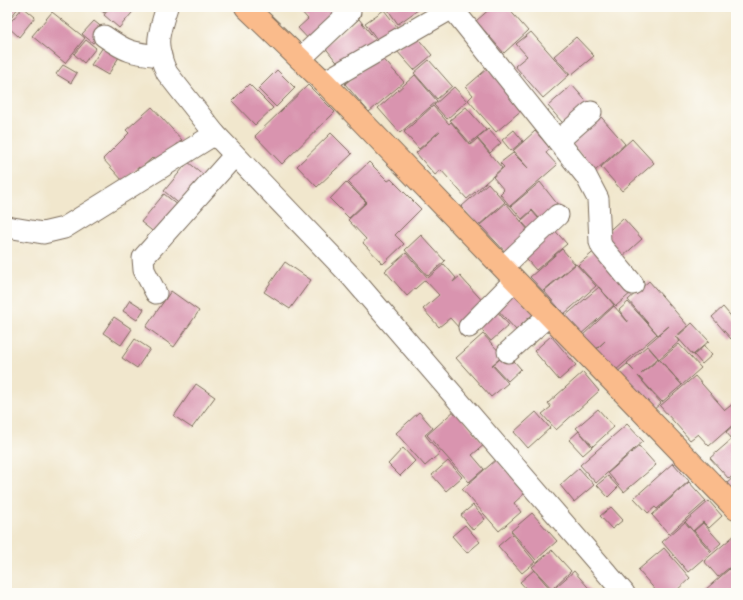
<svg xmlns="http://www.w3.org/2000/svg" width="743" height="600" font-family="Mynerve,sans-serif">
	<rect width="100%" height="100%" fill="#fdfcf7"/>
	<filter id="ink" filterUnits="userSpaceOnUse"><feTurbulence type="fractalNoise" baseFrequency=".025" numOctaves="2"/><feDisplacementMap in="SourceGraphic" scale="8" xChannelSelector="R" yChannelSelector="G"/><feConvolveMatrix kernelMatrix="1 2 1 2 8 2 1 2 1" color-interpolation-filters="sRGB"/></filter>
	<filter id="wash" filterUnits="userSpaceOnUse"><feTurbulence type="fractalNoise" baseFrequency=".012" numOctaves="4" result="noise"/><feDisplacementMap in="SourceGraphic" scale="16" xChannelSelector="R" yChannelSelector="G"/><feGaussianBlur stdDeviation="0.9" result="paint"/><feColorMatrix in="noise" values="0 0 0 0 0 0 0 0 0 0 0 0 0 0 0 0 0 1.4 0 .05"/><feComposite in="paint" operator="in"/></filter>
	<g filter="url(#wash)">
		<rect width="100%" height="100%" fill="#f1e7cd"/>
		<g id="blocks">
			<g fill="#d994af">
				<polygon points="7,7 19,7 7,22"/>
				<polygon points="23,7 35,17 19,37 7,26"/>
				<polygon points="97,7 109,7 104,13"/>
				<polygon points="110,7 137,7 119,28 104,15"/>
				<polygon points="301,7 342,7 313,44 298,28 308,19 299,9"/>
				<polygon points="386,7 422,7 398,24"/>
				<polygon points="492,7 507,7 528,31 504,53 476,21"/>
				<polygon points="384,10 398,28 379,42 365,23"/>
				<polygon points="52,12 85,38 65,63 32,36"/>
				<polygon points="359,19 378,43 343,70 324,46"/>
				<polygon points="94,21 104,29 93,43 82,34"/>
				<polygon points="531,32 569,75 543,98 515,66 527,56 516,44"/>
				<polygon points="414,34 432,55 414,70 396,50"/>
				<polygon points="576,37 594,56 571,75 554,56"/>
				<polygon points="86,40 96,48 84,63 74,54"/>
				<polygon points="103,47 119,57 108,75 91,65"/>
				<polygon points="379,54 404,82 369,112 345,84"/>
				<polygon points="429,60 452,86 437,99 414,73"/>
				<polygon points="63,65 77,73 71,83 56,74"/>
				<polygon points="488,68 524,108 496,132 468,100 473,95 466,87"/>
				<polygon points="277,70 295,88 276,107 258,89"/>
				<polygon points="415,75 437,101 400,133 378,108"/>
				<polygon points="249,84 273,108 255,125 232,101"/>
				<polygon points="308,85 335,112 282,164 255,136"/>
				<polygon points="572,85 592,108 568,129 548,106"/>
				<polygon points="454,87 467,101 447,119 434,105"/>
				<polygon points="433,106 449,124 451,122 470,145 477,139 502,168 467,199 441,170 435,175 416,153 440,131 419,149 404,132"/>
				<polygon points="152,107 182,140 156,163 152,158 140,169 139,167 123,181 103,159 129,133 126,130"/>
				<polygon points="466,107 486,130 470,143 450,120"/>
				<polygon points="595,110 625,144 595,171 565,137"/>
				<polygon points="488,129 501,143 490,153 477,138"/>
				<polygon points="514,130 523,141 511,151 502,140"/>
				<polygon points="535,131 550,148 546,153 557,165 510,206 500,194 504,190 493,177 504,167 500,163 513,153 528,168 513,151"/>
				<polygon points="331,133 352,154 317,187 297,166"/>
				<polygon points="632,139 654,163 622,191 601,167"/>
				<polygon points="188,162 209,179 184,208 164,191"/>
				<polygon points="369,162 388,181 391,179 421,209 395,235 404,244 383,264 363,243 366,239 348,220 367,202 348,182"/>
				<polygon points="346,182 366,202 349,218 330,199"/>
				<polygon points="540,182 562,210 545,225 532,210 522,219 511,206"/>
				<polygon points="488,183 505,202 478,226 461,207"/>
				<polygon points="164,194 184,210 161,238 141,222"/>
				<polygon points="506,203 533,236 510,257 480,225"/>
				<polygon points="532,211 545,226 534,235 521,221"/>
				<polygon points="623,218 642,239 621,258 602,237"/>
				<polygon points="551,226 567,244 536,270 520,252"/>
				<polygon points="421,235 445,261 428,276 405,250"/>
				<polygon points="562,249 575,264 543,291 530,277"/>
				<polygon points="597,249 632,292 616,306 578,265"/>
				<polygon points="406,253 428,278 444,264 456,278 453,282 460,276 487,306 460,329 450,318 439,327 423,309 439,295 425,280 407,296 385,271"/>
				<polygon points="285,262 311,280 290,309 264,292"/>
				<polygon points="576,264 596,286 564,314 544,291"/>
				<polygon points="649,281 688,326 675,337 680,341 659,359 647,345 669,326 658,335 628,300"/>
				<polygon points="599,287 614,305 580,335 564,317"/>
				<polygon points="171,291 199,311 174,347 146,327"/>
				<polygon points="515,292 534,313 516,330 496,308"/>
				<polygon points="130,300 144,309 137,320 123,311"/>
				<polygon points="628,302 657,334 615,371 596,350 605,341 594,351 581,337 614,306 628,322 619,310"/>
				<polygon points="723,307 736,322 736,334 731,339 712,317"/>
				<polygon points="495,309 509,325 491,341 477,325"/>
				<polygon points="114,317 132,329 121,345 103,333"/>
				<polygon points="692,323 709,341 693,355 677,337"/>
				<polygon points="483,334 503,356 492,365 508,383 491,397 456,358"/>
				<polygon points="551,336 576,365 559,380 534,351"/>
				<polygon points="135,339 150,349 137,368 122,358"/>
				<polygon points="679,344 701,368 682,385 660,360"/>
				<polygon points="647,346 658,358 641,374 659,359 682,385 662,402 638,376 661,403 650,413 616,373 627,364 634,371 627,363"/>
				<polygon points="704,346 712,355 702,364 694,355"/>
				<polygon points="507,353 521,369 508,381 493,365"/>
				<polygon points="583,372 599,391 556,430 542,414 551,407 548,403"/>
				<polygon points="695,376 725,410 734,403 736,405 736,422 709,446 698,434 690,440 660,406"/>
				<polygon points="196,384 215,397 192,428 174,416"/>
				<polygon points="598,409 614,427 593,446 576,428"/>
				<polygon points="455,410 485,444 472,455 484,469 469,482 427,435"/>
				<polygon points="419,412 433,428 425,435 440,453 425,466 396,433"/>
				<polygon points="536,412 550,428 528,448 514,432"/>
				<polygon points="736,423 736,473 729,479 710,458 732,439 726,432"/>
				<polygon points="627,424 643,441 596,483 580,465"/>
				<polygon points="579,431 592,447 583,455 569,440"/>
				<polygon points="639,446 656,465 624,492 608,473"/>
				<polygon points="403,448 415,461 400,476 388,464"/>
				<polygon points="497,459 526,492 514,503 521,512 499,531 462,489"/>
				<polygon points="448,461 462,477 446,491 432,475"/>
				<polygon points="673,463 689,481 657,509 655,507 648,513 634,498"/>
				<polygon points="579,468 594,485 574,502 560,485"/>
				<polygon points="736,475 736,496 726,484"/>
				<polygon points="608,476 618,487 608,497 597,485"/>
				<polygon points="689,482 706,501 669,534 652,515"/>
				<polygon points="709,501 722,516 709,528 703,522 693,531 685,522"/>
				<polygon points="473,505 485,519 473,530 461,515"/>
				<polygon points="611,507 623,520 612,529 600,516"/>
				<polygon points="532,513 557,541 536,560 511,531"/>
				<polygon points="685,522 711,552 688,572 662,542"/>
				<polygon points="703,523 721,543 712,551 694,531"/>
				<polygon points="465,525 480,542 467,553 452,536"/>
				<polygon points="512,534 535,562 522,573 498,546"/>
				<polygon points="736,534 736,562 718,577 704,561"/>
				<polygon points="664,548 690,578 674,593 658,593 638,570"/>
				<polygon points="552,550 571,571 552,589 532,567"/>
				<polygon points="736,563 736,593 708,593 705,590"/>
				<polygon points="534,570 551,590 548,593 530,593 520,582"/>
				<polygon points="574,571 593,593 549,593"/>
			</g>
		</g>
	</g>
	<g filter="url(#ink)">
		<use href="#blocks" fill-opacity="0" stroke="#7b6c5b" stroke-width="1"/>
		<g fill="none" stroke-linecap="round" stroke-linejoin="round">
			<defs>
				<g id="minor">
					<polyline points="452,8 586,176 598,199 600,242 602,247 633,284"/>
					<path d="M 104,36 C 128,53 133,53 161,56"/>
					<polyline points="300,59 350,12"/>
					<polyline points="324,82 454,7"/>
					<polyline points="215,134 350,275 624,593"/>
					<polyline points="558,141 591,112"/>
					<path d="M 7,227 L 43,233 L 64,228 L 215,134 L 167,73 C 154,45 158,35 167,7"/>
					<polyline points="503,267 558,215"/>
					<polyline points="156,293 144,270 143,258 234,156"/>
					<polyline points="469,327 515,280"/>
					<polyline points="508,352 549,315"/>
				</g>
				<polyline id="major" points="246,7 324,82 736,509"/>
			</defs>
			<use href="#minor" stroke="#7b6c5b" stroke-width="23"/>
			<use href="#major" stroke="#7b6c5b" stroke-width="24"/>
			<use href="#minor" stroke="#fff" stroke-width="21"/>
			<use href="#major" stroke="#fabb8b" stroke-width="22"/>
		</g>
	</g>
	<rect width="743" height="600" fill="none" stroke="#fdfcf7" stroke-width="24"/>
</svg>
